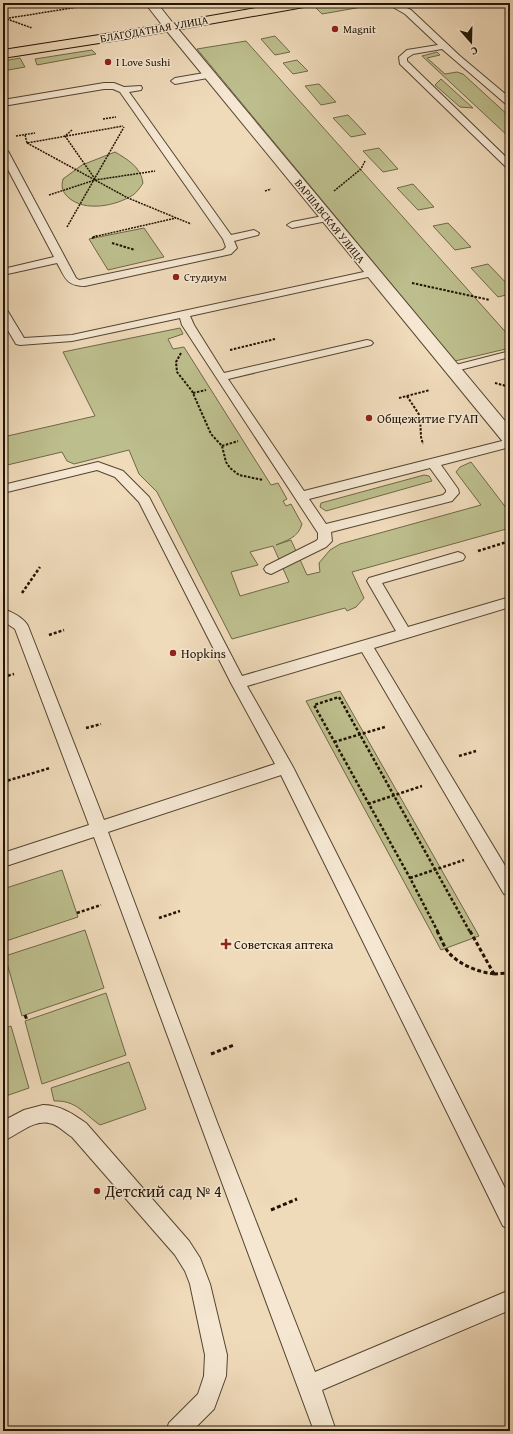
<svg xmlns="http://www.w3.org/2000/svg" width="513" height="1434" font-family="'Gentium Book Plus',serif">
	<rect width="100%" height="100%" fill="#efdaba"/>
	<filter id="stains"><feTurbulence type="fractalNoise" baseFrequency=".005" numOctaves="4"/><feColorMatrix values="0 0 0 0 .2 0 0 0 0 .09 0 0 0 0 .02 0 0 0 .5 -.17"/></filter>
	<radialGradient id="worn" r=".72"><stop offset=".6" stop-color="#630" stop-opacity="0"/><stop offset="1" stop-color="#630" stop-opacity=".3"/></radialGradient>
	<g fill="#bdbe8d" stroke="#6f6848" fill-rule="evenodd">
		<polygon points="337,3 378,3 379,4 322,14 315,7"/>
		<polygon points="275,36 290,52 275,55 261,39"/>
		<polygon points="246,41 510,337 510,348 455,361 197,49"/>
		<polygon points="92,50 96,54 37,65 35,59"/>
		<polygon points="437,52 440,55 427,58 445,74 457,72 463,74 510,117 510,138 422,56"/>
		<polygon points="20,58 25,67 3,71 3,61"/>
		<polygon points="297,60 308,71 293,74 283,63"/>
		<polygon points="441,79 473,108 460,107 435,85"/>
		<polygon points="319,84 336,102 321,105 305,86"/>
		<polygon points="348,115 366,134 351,137 333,118"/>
		<polygon points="379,148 398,169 383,172 363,151"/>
		<path d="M 115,152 C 127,159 141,167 143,183 C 140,188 137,192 133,195 C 116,206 85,212 69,198 C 62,192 61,187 63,179 L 82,165 Z"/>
		<polygon points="413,184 434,207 418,210 397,188"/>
		<polygon points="448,223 471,247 455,250 433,226"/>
		<polygon points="144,228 164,257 108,270 89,239"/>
		<polygon points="488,264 510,287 510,294 498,297 471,268"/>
		<path d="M 180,328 L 183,334 L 168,339 L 173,349 L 184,347 L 271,485 L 278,483 L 287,499 L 283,501 L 286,506 L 291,504 L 302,524 C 298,538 287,540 276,545 L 291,540 L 307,575 L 320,572 L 319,563 L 330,550 L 340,544 L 481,505 L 456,472 L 460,467 L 471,462 L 510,513 L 510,528 L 352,572 L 364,598 L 356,607 L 347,611 L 345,608 L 232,639 L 157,492 L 139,474 L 129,450 L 74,464 L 67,461 L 62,452 L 3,466 L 3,437 L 95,416 L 63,352 ZM 273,546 L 289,582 L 240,596 L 231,572 L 258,565 L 250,552 Z"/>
		<polygon points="424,475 429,476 432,481 326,511 320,507 321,503"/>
		<polygon points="340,691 479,936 441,950 306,701"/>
		<polygon points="62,870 78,917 3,942 3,889"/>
		<polygon points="85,930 104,988 22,1016 5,956"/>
		<polygon points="106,993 126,1055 42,1084 25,1021"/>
		<polygon points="11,1026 29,1088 3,1097 3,1029"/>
		<path d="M 129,1062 L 146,1109 L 100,1125 C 83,1113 76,1100 54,1101 L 51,1088 Z"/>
	</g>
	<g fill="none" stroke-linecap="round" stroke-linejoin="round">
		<defs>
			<g id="service">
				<polygon points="386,3 396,3 411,10 460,56 510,98 510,106 507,105 442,49 413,54 407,58 407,61 510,161 510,169 507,168 400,64 399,57 407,50 438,45 405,14"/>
				<polygon points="210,72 213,73 214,75 213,77 175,84 171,81 175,78"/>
				<path d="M 104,83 L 114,83 L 124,87 L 141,86 L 142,88 L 141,90 L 129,92 L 231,235 L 254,230 L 259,233 L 258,235 L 234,241 L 237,248 L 231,254 L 85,286 C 66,286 65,277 57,263 L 3,275 L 3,269 L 54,257 L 3,160 L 3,148 L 8,151 L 76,278 L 79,280 L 223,250 L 226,247 L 223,239 L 120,92 L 113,89 L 104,89 L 3,106 L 3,100 Z"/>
				<polygon points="328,215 333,218 332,220 292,228 287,225 292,222"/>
				<path d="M 373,270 L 377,271 L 378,273 L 377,275 L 190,316 L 194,325 L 224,373 L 367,340 L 371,341 L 373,343 L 371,345 L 367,346 L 228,379 L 304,491 L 510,439 L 510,447 L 441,465 L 458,489 L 459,493 L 452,501 L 331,532 L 332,541 L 326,547 L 271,574 L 266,572 L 264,569 L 266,566 L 316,541 L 318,539 L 318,533 L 182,325 L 180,318 L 72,341 L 20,345 L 16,344 L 3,322 L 3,309 L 7,310 L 24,338 L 72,335 ZM 430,468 L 446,490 L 446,492 L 443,495 L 326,524 L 309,499 Z"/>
				<polygon points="510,351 510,357 452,372 448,371 446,369 448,367"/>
				<path d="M 98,462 L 123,471 L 149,497 L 242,676 L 396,631 L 367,581 L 369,578 L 458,552 L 463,554 L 465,557 L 463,560 L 382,583 L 408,627 L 510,597 L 510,607 L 374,648 L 510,874 L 510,896 L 504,894 L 362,652 L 247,686 L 293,767 L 510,1198 L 510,1229 L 503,1226 L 281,775 L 108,832 L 217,1122 L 315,1372 L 510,1290 L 510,1310 L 322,1390 L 336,1431 L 314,1431 L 94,837 L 3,867 L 3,853 L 89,825 L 15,629 L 3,621 L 3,609 C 11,611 24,618 28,626 L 104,820 L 275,764 L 231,683 L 139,502 L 115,477 L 97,470 L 3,493 L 3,485 Z"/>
				<path d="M 43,1105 C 60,1105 73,1114 86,1123 L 189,1241 L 200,1258 L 210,1284 L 227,1355 L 226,1376 L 214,1409 L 192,1431 L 166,1431 L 169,1423 L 198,1394 L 204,1376 L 205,1355 L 190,1284 L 185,1271 L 175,1255 L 72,1137 C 66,1133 60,1127 53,1124 C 35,1117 18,1135 3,1141 L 3,1121 L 24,1110 Z"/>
			</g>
			<polygon id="minor" points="170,23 174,24 510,427 510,445 504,443 166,30 164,27 166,24"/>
			<polygon id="tertiary" points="145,3 157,3 176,27 174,30 166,30"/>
			<polygon id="primary" points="284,3 310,3 308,6 304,7 125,39 3,58 3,50 125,31"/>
		</defs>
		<use href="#service" stroke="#544530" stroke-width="2"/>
		<use href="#minor" stroke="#544530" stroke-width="2"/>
		<use href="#tertiary" stroke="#544530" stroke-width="2"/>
		<use href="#primary" stroke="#211302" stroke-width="2"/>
		<g stroke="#211302" stroke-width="1.5" stroke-dasharray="2 1" stroke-linecap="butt">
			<polyline points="79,3 89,4"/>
			<polyline points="3,19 103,3"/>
			<polyline points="7,19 32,28"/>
			<polyline points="103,119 116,117"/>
			<polyline points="72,130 65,136 95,179"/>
			<polyline points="25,135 27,143 123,126"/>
			<polyline points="16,136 35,133"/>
			<polyline points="27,143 128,198 191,224"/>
			<polyline points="265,191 271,189"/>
			<polyline points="334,191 361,169 365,161"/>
			<polyline points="49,195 95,180 155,171"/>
			<polyline points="67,227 124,127"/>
			<polyline points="93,237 176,218"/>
		</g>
		<g stroke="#211302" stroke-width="2" stroke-dasharray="2.5 1.5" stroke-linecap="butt">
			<polyline points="92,238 97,236"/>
			<polyline points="112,243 135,250"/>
			<polyline points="412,283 490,300"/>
			<polyline points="230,350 275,339"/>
			<polyline points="181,353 176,362 177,372 192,391 211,434 222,446 226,462 230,468 239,475 263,480"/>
			<polyline points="495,383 510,387"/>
			<polyline points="193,393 206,390"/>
			<polyline points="407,396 420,416 421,437 423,444"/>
			<polyline points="399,398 430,390"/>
			<polyline points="222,446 238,441"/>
		</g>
		<g stroke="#211302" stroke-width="2.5" stroke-dasharray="3 2" stroke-linecap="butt">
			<polyline points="478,551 510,541"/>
			<polyline points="507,581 510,575"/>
			<polyline points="22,593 40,567"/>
			<polyline points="49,635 64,630"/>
			<polyline points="3,677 14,674"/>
			<polyline points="86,728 101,724"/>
			<polyline points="334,742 385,727"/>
			<polyline points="459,756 476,751"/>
			<polyline points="3,782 50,768"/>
			<polyline points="368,804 422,786"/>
			<polyline points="410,878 464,860"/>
			<polyline points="77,913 101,905"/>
			<polyline points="159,918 180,911"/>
			<polyline points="438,932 410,878 314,705 339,697 470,932"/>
		</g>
		<g stroke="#211302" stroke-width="3" stroke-dasharray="4 2.5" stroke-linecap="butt">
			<path d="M 437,931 C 441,938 444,947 449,953 C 460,965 478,972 494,974"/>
			<polyline points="470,931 494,974"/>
			<polyline points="494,974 510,973"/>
			<polyline points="25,1015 27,1020"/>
			<polyline points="211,1054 234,1045"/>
			<polyline points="271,1210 297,1199"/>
		</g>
		<use href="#service" fill="#f5e7d2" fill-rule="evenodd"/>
		<use href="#minor" fill="#f5e7d2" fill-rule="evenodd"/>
		<use href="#tertiary" fill="#f5e7d2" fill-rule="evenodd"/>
		<use href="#primary" fill="#efdaba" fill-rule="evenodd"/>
	</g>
	<g fill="#8f2418" stroke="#f5e7d2" stroke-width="1.5">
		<circle cx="335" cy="29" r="4"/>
		<circle cx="108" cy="62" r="4"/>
		<circle cx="176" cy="277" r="4"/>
		<circle cx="369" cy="418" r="4"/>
		<circle cx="173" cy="653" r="4"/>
		<path d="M224 938h4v4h4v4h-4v4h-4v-4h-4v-4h4z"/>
		<circle cx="97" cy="1191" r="4"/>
	</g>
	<g text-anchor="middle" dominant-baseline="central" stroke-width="3" stroke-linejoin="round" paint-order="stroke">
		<g font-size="11" fill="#211302" stroke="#f5e7d2">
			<text transform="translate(154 29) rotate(-10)">БЛАГОДАТНАЯ УЛИЦА</text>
			<text transform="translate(330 221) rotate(51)">ВАРШАВСКАЯ УЛИЦА</text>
		</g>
		<g font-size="11" fill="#211302" stroke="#f5e7d2" text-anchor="start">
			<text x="343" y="29">Magnit</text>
			<text x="116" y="62">I Love Sushi</text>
			<text x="184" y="277">Студиум</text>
		</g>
		<g font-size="13" fill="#211302" stroke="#f5e7d2" text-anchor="start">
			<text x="377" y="418">Общежитие ГУАП</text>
			<text x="181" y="653">Hopkins</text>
			<text x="234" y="944">Советская аптека</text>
		</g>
		<g font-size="16" fill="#211302" stroke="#f5e7d2" text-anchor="start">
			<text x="105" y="1191">Детский сад № 4</text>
		</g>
	</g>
	<rect width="513" height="1434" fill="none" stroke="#efdaba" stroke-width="16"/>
	<rect x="4" y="4" width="505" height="1426" fill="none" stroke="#211302" stroke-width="2"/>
	<rect x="8" y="8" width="497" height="1418" fill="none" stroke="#211302"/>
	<g transform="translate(471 42) rotate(160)" stroke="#f5e7d2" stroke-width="3" paint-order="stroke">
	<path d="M0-3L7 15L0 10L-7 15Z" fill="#211302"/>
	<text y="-6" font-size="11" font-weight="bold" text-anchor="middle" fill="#211302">С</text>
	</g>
	<rect width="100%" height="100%" filter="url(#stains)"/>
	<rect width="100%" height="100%" fill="url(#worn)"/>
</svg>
